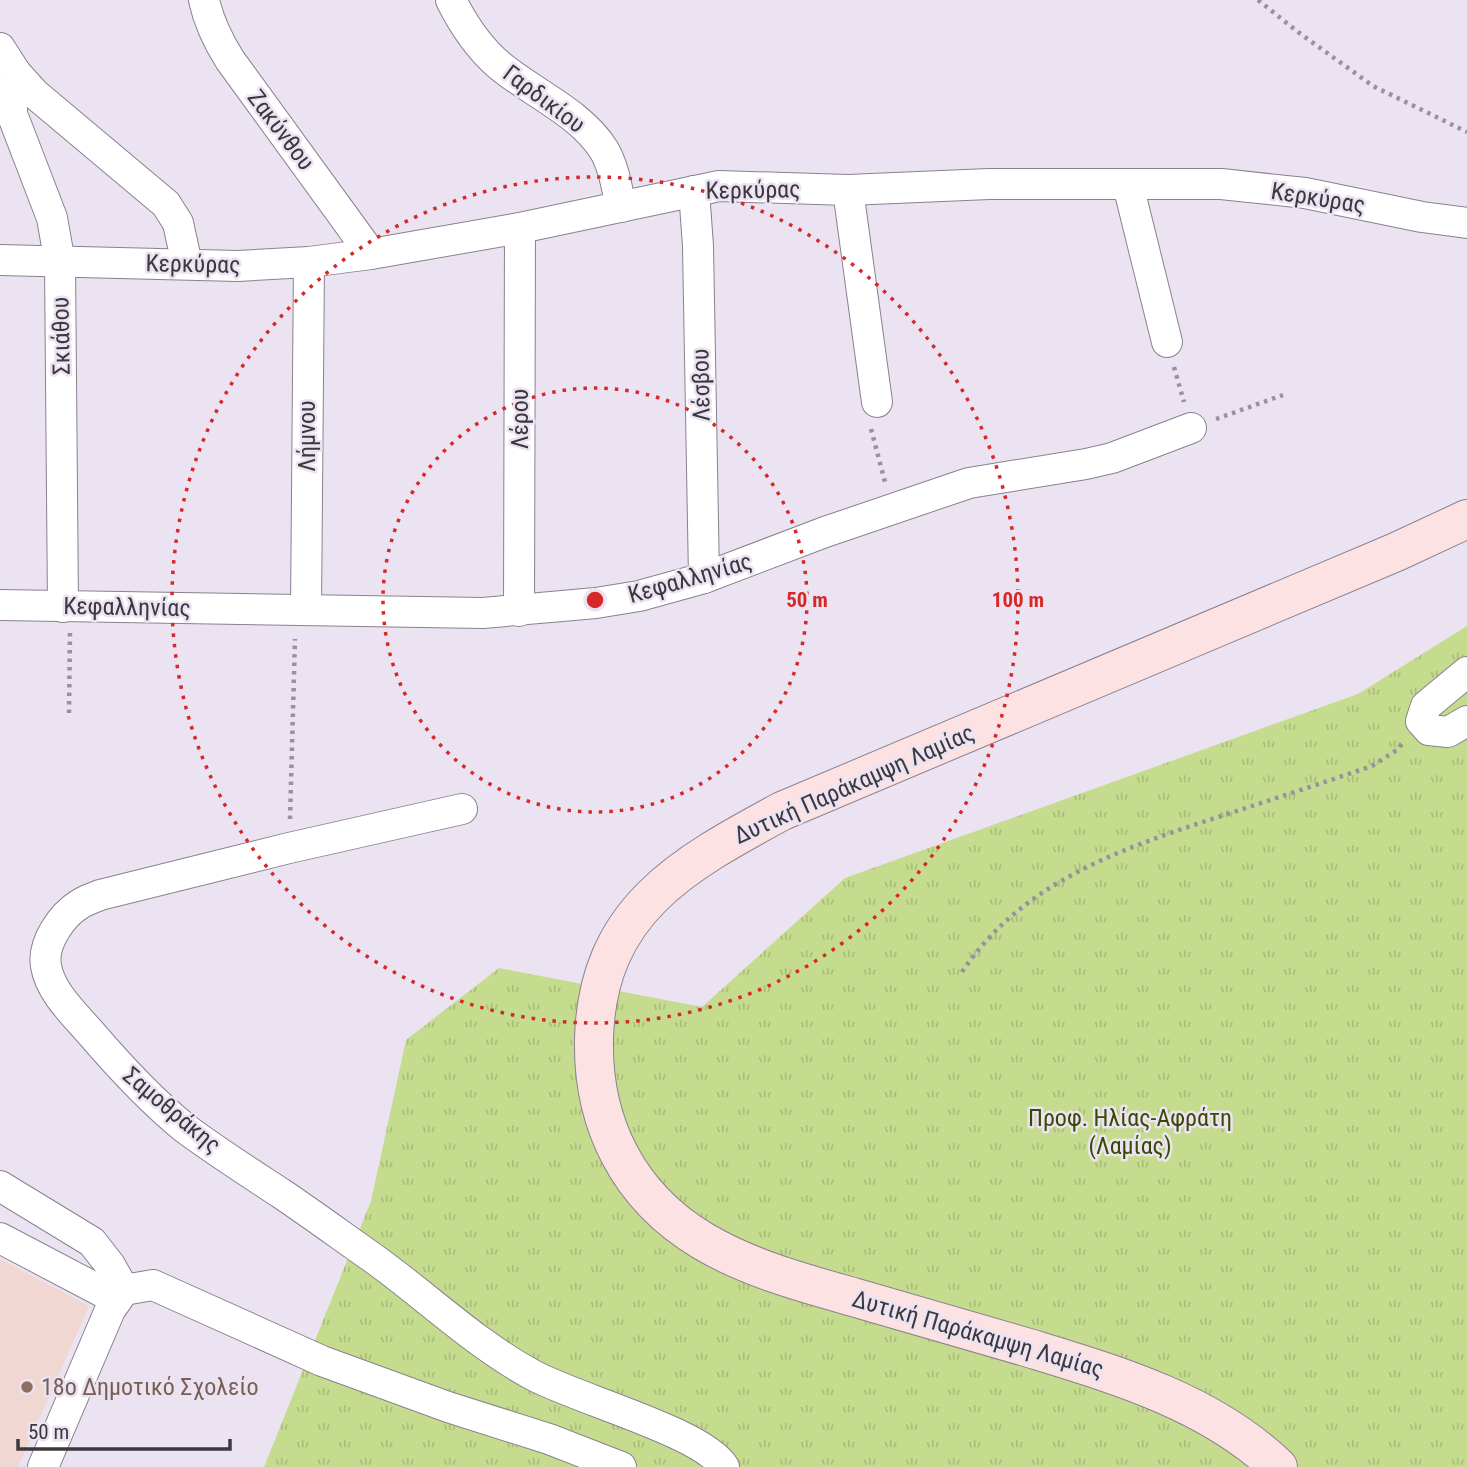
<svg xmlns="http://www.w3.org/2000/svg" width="1467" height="1467" font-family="'Roboto Condensed',sans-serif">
	<defs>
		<pattern id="park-tufts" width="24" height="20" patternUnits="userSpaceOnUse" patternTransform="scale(1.75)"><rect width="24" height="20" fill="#c5dc8e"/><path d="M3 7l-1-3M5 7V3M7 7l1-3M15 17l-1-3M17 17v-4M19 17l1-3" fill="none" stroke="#aabe7c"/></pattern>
	</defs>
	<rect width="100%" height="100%" fill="#ece3f2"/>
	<polygon fill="#f0d7d1" points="0,1259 89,1306 18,1467 0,1467"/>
	<polygon fill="url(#park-tufts)" points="1467,626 1467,1467 264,1467 371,1201 406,1040 499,968 702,1007 845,878 1358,694"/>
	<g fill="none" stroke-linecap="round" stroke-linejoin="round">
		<defs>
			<g id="minor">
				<path d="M 204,0 C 209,23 218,41 230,60 L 371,254"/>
				<path d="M 451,0 C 463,24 478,47 499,65 C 532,93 580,112 604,150 C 614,167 617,189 621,207"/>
				<polyline points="0,48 16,73 35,94 166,204 178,223 187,264"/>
				<polyline points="16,73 12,98 12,114 52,218 60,263 63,607"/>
				<polyline points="1128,185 1167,342"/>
				<polyline points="848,190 877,402"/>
				<polyline points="694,191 698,246 704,578"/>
				<polyline points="0,260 238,266 309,262 371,254 520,228 719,186 848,190 989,184 1221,184 1305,193 1422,217 1467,223"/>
				<polyline points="0,605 483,613 596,603 639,596 704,578 825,532 969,483 1086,464 1112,458 1191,428"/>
				<polyline points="306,610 309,262"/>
				<polyline points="519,611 520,228"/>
				<polyline points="1467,672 1426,706 1421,721 1429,730 1448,732 1467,721"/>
				<path d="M 462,809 L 289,848 L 100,895 C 93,898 86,900 80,904 C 62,915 42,943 46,966 C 50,991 73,1013 89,1031 C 119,1066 150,1100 186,1129 C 217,1152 250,1173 282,1194 C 313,1215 343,1237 373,1258 C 426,1296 473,1342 531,1374 C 573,1398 703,1432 724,1467"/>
				<polyline points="0,1186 92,1242 110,1265 124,1290"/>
				<polyline points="0,1238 116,1299"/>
				<polyline points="43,1467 110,1310 124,1290 153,1285 322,1361 448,1407 549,1439 621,1467"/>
			</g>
			<path id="secondary" d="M 1278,1467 C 1210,1402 1117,1375 1029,1348 C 971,1331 912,1314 853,1297 C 803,1283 748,1268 703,1241 C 629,1197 592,1124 594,1039 C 597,911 682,865 782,811 L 1396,552 L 1467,519"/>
		</defs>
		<use href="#minor" stroke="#8a818f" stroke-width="32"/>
		<use href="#secondary" stroke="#8a818f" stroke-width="40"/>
		<g stroke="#99929d" stroke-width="4.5" stroke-dasharray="3.5 5" stroke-linecap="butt">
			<polyline points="1258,0 1298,32 1373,86 1467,132"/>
			<polyline points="1174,367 1184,402"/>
			<polyline points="1216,419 1283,395"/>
			<polyline points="871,429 885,482"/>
			<polyline points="69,713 70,632"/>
			<polyline points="290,819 295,639"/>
			<path d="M 962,972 C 1023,881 1121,849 1221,816 C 1271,800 1322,783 1372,766 L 1397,750 L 1403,743"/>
		</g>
		<use href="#minor" stroke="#fff" stroke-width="30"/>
		<use href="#secondary" stroke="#fce2e2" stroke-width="38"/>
	</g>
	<g fill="none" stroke="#d62828" stroke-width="3.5" stroke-dasharray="3.5 7">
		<circle cx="595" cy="600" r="212"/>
		<circle cx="595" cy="600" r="423"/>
	</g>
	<circle fill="#8d6e63" stroke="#ece3f2" stroke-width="2.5" cx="27" cy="1387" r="7"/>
	<g text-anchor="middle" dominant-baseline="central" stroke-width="5" stroke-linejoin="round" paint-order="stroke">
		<g font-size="24" fill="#3c383e" stroke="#ece3f2">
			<text transform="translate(544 99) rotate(37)">Γαρδικίου</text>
			<text transform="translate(281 130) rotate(53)">Ζακύνθου</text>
			<text transform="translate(753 190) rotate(-1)">Κερκύρας</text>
			<text transform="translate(1318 198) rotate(9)">Κερκύρας</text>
			<text transform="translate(193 264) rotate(1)">Κερκύρας</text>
			<text transform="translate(61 336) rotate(-91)">Σκιάθου</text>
			<text transform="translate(701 385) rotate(-91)">Λέσβου</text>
			<text transform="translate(520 419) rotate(-90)">Λέρου</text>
			<text transform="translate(307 436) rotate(-90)">Λήμνου</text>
			<text transform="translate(690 578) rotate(-16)">Κεφαλληνίας</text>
			<text transform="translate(127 607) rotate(1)">Κεφαλληνίας</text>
			<text transform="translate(854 784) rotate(-24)">Δυτική Παράκαμψη Λαμίας</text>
			<text transform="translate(172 1110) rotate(40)">Σαμοθράκης</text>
			<text transform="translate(978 1334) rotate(16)">Δυτική Παράκαμψη Λαμίας</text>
		</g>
		<g font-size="24" fill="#3a4900" stroke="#ece3f2">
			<text x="1130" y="1118">Προφ. Ηλίας-Αφράτη<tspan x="1130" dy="28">(Λαμίας)</tspan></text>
		</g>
		<g font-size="24" fill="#785e54" stroke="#ece3f2" text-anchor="start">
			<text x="41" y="1387">18ο Δημοτικό Σχολείο</text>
		</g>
	</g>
	<circle cx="595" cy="600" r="10" fill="#d62828" stroke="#ece3f2" stroke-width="3.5"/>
	<g font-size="21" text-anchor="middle" font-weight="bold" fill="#d62828" stroke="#ece3f2" stroke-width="5" stroke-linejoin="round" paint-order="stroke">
		<text x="807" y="607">50 m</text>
		<text x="1018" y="607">100 m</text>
	</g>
	<path d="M18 1439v10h212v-10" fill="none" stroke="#3c383e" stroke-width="3.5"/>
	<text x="28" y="1439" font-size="21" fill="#3c383e" stroke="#ece3f2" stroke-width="5" paint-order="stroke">50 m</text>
</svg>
